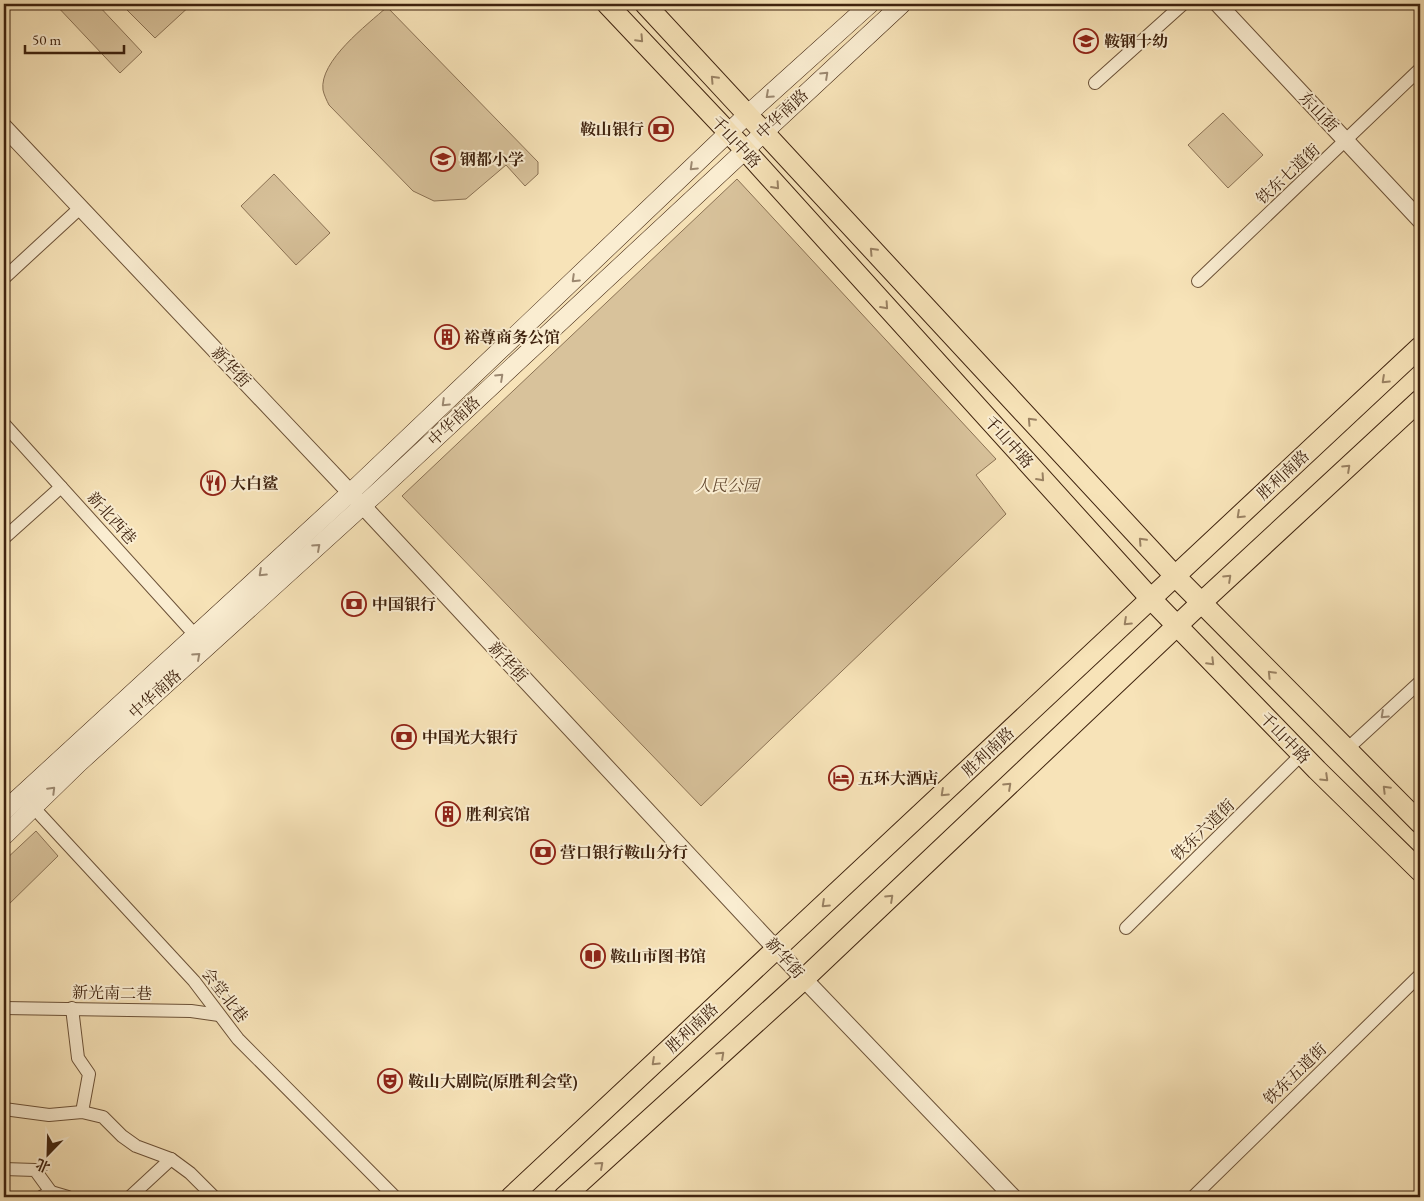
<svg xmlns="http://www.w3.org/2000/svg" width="1424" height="1201" font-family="'EB Garamond','Noto Serif SC',serif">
	<rect width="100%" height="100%" fill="#f7e3b8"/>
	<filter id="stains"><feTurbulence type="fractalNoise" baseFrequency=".004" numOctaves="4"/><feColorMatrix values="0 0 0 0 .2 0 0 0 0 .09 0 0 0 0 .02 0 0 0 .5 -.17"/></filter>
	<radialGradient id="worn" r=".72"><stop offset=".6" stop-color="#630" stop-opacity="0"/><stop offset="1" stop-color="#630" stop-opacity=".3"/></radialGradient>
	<g fill="#d8c29b" stroke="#8b7254">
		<polygon points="55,4 97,4 142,52 120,73"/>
		<polygon points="121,4 192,4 155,38"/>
		<path d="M 387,7 L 538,162 L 538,174 L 525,186 L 506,165 L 466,199 L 434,201 L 413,191 L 329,105 C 327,101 324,95 323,90 C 319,61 367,25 387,7 Z"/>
		<polygon points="1223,113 1263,155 1228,188 1188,145"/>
		<polygon points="274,174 330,233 296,265 241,206"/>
		<polygon points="737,179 996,459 976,475 1006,514 701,806 402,496"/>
		<polygon points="36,831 58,856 4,909 4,861"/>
	</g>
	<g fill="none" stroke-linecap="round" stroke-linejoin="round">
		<defs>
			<g id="minor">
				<polyline points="1095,83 1183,4"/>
				<polyline points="4,278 80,208"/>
				<polyline points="1198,281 1420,69"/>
				<polyline points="4,424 195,635"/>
				<polyline points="4,538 61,487"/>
				<polyline points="1346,750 1420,682"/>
				<polyline points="34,808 194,981 238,1039 395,1197"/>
				<polyline points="1126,928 1302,754"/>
				<polyline points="4,1008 191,1011 219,1015"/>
				<polyline points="72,1008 78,1058 89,1074 82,1112"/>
				<polyline points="4,1109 49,1115 82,1112 103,1117 122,1136 136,1146 171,1159 190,1173 214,1197"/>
				<polyline points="4,1169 35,1170 51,1192"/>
				<polyline points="41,1197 51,1192 68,1197"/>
				<polyline points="130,1197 171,1159"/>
				<polyline points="1193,1197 1420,975"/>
			</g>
			<g id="tertiary">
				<polyline points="1218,4 1420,220"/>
				<polyline points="4,127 362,505 804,979 1013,1197"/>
			</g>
			<g id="secondary">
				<polyline points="4,811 350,493 748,114 870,4"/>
				<polyline points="4,836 79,763 381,489 902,4"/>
			</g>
			<g id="primary">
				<polyline points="607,4 744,149 1151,599 1317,770 1420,871"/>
				<polyline points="645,4 1175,576 1420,823"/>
				<polyline points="511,1197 1420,347"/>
				<polyline points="564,1197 804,979 1202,602 1420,400"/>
			</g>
		</defs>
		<use href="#minor" stroke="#6c5238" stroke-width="14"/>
		<use href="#tertiary" stroke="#6c5238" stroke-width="18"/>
		<use href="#secondary" stroke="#3e220e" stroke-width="19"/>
		<use href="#primary" stroke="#3e220e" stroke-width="22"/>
		<use href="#minor" stroke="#faedd1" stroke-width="12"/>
		<use href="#tertiary" stroke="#faedd1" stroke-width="16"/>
		<use href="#secondary" stroke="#faedd1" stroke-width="18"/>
		<use href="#primary" stroke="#f7e3b8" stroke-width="20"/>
	</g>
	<defs><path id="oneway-chevron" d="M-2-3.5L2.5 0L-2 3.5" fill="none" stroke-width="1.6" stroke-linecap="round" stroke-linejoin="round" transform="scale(1.25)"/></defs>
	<g stroke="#9a8263">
		<use href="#oneway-chevron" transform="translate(640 39) rotate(47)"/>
		<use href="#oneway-chevron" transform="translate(714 79) rotate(-133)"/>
		<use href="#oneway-chevron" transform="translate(776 186) rotate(48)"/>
		<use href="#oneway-chevron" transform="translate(873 251) rotate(-133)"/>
		<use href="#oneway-chevron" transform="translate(885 306) rotate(48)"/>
		<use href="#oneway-chevron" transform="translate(1385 380) rotate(137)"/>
		<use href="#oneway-chevron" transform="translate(1031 421) rotate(-133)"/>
		<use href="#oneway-chevron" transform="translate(1347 468) rotate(-43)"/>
		<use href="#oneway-chevron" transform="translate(1041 478) rotate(48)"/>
		<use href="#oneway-chevron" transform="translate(1240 515) rotate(137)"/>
		<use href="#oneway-chevron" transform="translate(1142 541) rotate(-133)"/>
		<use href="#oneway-chevron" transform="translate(1228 578) rotate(-43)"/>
		<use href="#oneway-chevron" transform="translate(1127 622) rotate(137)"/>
		<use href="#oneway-chevron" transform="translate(1211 662) rotate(45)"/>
		<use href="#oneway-chevron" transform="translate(1271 674) rotate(-134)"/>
		<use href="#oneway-chevron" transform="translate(1325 778) rotate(44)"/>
		<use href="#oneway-chevron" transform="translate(1008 786) rotate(-43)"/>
		<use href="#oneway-chevron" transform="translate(1386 789) rotate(-135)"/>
		<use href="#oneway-chevron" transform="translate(944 793) rotate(137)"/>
		<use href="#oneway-chevron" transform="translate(890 898) rotate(-43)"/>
		<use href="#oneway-chevron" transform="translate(825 904) rotate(137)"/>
		<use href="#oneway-chevron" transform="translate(721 1055) rotate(-43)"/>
		<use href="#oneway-chevron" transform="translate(655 1062) rotate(137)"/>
		<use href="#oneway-chevron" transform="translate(600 1165) rotate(-42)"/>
	</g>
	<g stroke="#9c8870">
		<use href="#oneway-chevron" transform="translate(825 75) rotate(-43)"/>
		<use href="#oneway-chevron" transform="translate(769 95) rotate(138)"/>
		<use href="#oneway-chevron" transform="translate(693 167) rotate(136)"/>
		<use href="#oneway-chevron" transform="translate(575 279) rotate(136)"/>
		<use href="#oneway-chevron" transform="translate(500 377) rotate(-43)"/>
		<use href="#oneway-chevron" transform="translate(445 403) rotate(136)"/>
		<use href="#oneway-chevron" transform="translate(317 547) rotate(-42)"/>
		<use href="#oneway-chevron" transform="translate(262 573) rotate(137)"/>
		<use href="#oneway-chevron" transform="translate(197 656) rotate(-42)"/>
		<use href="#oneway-chevron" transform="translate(1384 715) rotate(137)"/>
		<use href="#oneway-chevron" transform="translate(52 790) rotate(-45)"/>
	</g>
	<defs>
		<symbol id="school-ring" viewBox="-11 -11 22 22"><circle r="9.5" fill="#faedd1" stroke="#8f2418" stroke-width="1.5"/><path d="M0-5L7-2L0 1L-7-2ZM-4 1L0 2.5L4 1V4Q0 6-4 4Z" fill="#8f2418"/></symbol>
		<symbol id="bank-ring" viewBox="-11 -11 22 22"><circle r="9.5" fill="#faedd1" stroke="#8f2418" stroke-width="1.5"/><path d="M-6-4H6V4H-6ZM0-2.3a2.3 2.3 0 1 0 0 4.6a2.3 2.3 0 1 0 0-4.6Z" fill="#8f2418"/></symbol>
		<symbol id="building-ring" viewBox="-11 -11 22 22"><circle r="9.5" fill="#faedd1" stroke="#8f2418" stroke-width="1.5"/><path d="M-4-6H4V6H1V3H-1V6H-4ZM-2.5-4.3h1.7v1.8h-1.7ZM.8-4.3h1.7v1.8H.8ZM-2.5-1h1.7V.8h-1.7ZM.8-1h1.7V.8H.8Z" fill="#8f2418"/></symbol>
		<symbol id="restaurant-ring" viewBox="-11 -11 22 22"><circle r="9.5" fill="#faedd1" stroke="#8f2418" stroke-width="1.5"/><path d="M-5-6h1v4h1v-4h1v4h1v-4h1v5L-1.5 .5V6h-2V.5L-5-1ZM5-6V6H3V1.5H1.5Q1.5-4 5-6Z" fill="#8f2418"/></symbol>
		<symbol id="hotel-ring" viewBox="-11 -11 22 22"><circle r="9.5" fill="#faedd1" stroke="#8f2418" stroke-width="1.5"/><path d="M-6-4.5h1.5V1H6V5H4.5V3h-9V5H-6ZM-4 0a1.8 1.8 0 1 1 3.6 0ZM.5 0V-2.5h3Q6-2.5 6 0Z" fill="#8f2418"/></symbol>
		<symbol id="library-ring" viewBox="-11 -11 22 22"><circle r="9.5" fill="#faedd1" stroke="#8f2418" stroke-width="1.5"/><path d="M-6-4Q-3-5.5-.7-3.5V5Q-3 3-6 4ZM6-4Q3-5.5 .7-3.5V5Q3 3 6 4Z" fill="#8f2418"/></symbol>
		<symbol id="theatre-ring" viewBox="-11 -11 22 22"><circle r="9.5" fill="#faedd1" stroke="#8f2418" stroke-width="1.5"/><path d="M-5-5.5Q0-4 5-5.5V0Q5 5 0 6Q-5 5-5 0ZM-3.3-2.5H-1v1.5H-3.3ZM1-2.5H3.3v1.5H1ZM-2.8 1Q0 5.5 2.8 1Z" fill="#8f2418"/></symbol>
	</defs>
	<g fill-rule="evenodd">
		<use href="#school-ring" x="1072" y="27" width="28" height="28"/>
		<use href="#bank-ring" x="647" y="115" width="28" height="28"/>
		<use href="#school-ring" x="429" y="145" width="28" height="28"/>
		<use href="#building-ring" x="433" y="323" width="28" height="28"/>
		<use href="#restaurant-ring" x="199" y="469" width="28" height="28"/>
		<use href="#bank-ring" x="340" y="590" width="28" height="28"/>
		<use href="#bank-ring" x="390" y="723" width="28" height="28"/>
		<use href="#hotel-ring" x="827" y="764" width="28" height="28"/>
		<use href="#building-ring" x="434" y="800" width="28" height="28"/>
		<use href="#bank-ring" x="529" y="838" width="28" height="28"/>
		<use href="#library-ring" x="579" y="942" width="28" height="28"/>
		<use href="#theatre-ring" x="376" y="1067" width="28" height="28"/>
	</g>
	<g text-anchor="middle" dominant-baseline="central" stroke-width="4" stroke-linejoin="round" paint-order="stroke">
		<g font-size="16" font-weight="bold" fill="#3e220e" stroke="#faedd1" text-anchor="start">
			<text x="1104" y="41">鞍钢十幼</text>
			<text x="644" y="129" text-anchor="end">鞍山银行</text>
			<text x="460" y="159">钢都小学</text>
			<text x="464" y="337">裕尊商务公馆</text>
			<text x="230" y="483">大白鲨</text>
			<text x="372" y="604">中国银行</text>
			<text x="422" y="737">中国光大银行</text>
			<text x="858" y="778">五环大酒店</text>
			<text x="466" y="814">胜利宾馆</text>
			<text x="560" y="852">营口银行鞍山分行</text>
			<text x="610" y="956">鞍山市图书馆</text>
			<text x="408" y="1081">鞍山大剧院(原胜利会堂)</text>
		</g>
		<g font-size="16" fill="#3e220e" stroke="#faedd1">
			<text transform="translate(1319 112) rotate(47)">东山街</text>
			<text transform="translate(782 114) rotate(-43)">中华南路</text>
			<text transform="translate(736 142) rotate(47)">千山中路</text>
			<text transform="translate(1288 174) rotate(-43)">铁东七道街</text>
			<text transform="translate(231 367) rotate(47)">新华街</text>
			<text transform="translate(454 421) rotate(-43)">中华南路</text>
			<text transform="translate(1009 442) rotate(48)">千山中路</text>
			<text transform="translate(1283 475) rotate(-43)">胜利南路</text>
			<text transform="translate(112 518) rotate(48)">新北西巷</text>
			<text transform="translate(508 662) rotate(47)">新华街</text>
			<text transform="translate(155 694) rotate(-42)">中华南路</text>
			<text transform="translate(1285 738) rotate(46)">千山中路</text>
			<text transform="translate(988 752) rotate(-43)">胜利南路</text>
			<text transform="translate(1203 830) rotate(-44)">铁东六道街</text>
			<text transform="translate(785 958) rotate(48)">新华街</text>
			<text transform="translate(112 993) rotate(1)">新光南二巷</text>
			<text transform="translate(225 995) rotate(52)">会堂北巷</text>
			<text transform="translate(692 1028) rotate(-43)">胜利南路</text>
			<text transform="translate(1295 1074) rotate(-44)">铁东五道街</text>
		</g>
		<g font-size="16" font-style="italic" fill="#644a31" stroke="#faedd1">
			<text x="727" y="485">人民公园</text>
		</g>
	</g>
	<rect width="1424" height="1201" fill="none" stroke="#f7e3b8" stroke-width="20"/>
	<rect x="5" y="5" width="1414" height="1191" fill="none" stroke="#3e220e" stroke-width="2.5"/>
	<rect x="10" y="10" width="1404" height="1181" fill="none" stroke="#3e220e"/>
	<g transform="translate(48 1154) rotate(203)" stroke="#faedd1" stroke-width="4" paint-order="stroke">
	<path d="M0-4L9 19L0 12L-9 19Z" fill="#3e220e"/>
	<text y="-8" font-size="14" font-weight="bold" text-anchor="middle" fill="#3e220e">北</text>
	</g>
	<path d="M25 45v8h99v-8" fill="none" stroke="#3e220e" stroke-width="2.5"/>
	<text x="32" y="45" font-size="15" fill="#3e220e" stroke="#faedd1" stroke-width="4" paint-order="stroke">50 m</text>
	<rect width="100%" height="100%" filter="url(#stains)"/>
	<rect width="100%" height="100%" fill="url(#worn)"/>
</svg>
